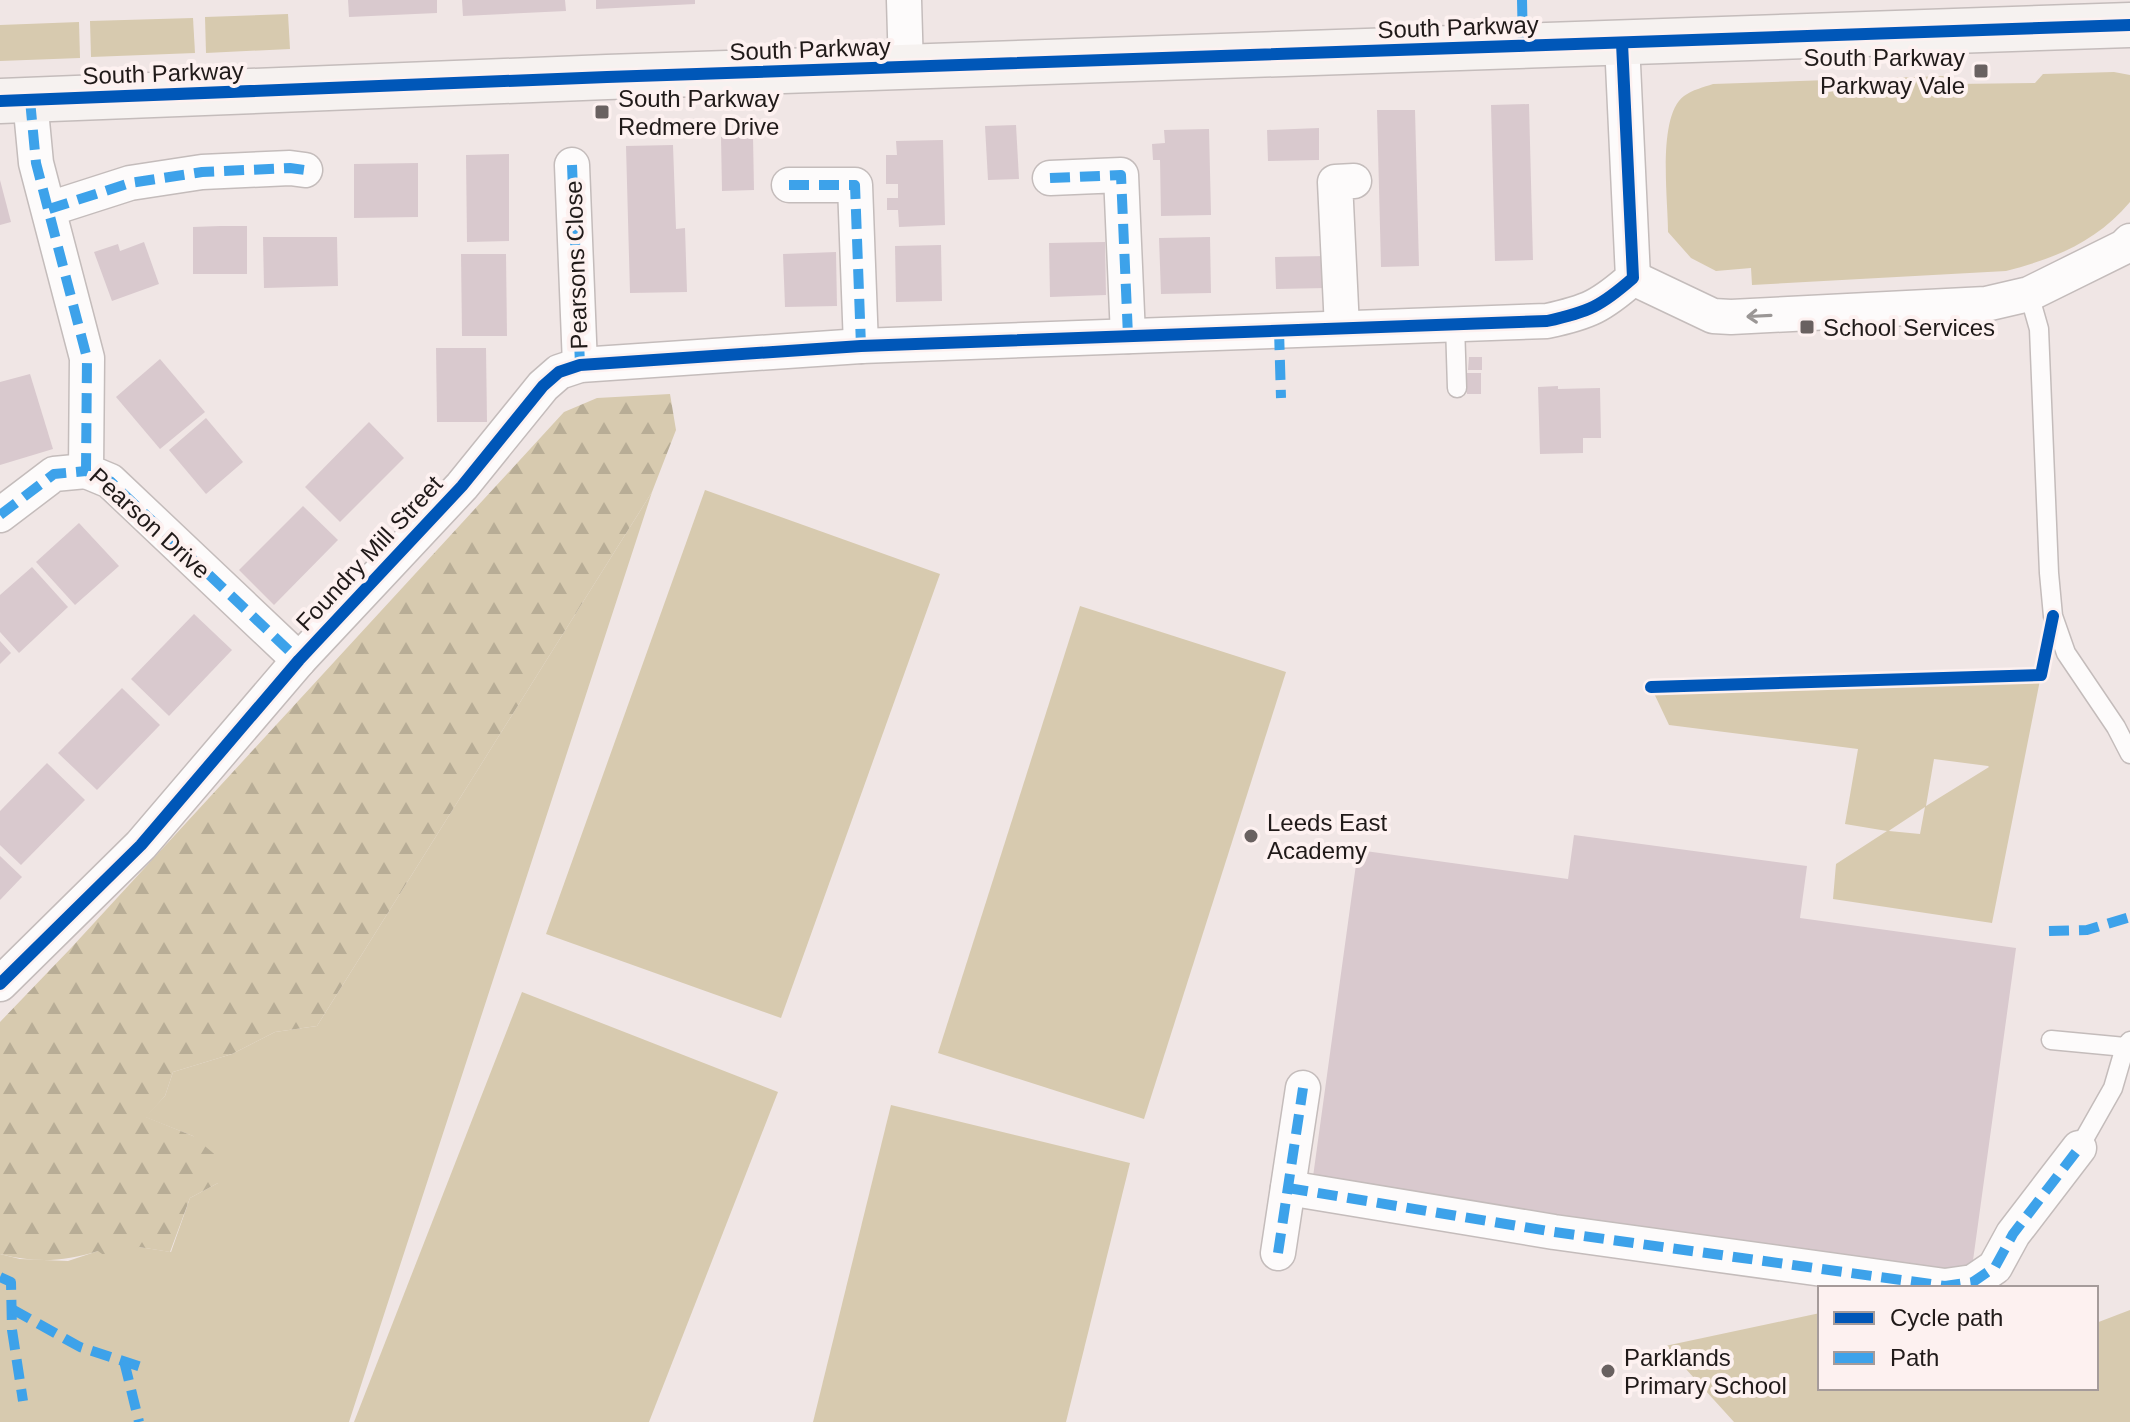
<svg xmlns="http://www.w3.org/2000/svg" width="2130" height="1422" font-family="Arial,sans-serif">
	<defs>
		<pattern id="forest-firs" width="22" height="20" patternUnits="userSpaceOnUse" patternTransform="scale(2)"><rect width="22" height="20" fill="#d7caaf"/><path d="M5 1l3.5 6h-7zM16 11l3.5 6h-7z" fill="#b8ad96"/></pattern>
	</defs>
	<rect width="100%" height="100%" fill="#f0e6e5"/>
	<g fill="#d7caaf" fill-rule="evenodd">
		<polygon points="288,14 290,49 206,53 205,17"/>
		<polygon points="193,18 195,53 91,57 90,21"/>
		<polygon points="79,22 80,58 0,61 0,25"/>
		<path d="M 2114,72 L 2130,75 L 2130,202 C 2096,242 2056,258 2006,271 L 1752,285 L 1751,268 L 1716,271 L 1691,258 L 1668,232 C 1668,199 1657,116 1684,96 C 1692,90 1704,87 1713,84 L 1943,76 L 1955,84 L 2035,83 L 2043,74 Z"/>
		<polygon points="705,490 940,574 781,1018 546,934"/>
		<polygon points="652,492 349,1422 0,1422 0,1254 20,1259 68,1261 98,1251 139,1247 171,1252 190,1198 218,1183 193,1136 145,1117 165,1096 173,1072 232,1054 275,1032 317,1026"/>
		<polygon points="1080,606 1286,672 1144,1119 938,1053"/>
		<path d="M 2041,675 L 1992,923 L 1833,899 L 1836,864 L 1887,831 L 1845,824 L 1858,749 L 1669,725 L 1651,687 ZM 1934,759 L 1988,766 L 1989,767 L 1926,806 ZM 1925,807 L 1920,834 L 1889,831 L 1890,830 Z"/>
		<polygon points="522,992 778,1092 649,1422 354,1422"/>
		<polygon points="891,1105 1130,1163 1066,1422 813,1422"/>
		<polygon points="2130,1310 2130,1422 1734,1422 1665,1346 1820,1313 1820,1388 2096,1388 2096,1323"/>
	</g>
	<path fill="url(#forest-firs)" d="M 670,394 L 676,430 L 652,492 L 317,1026 L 275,1032 L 232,1054 L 173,1072 L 165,1096 L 146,1117 L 193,1136 L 219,1158 L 218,1183 L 190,1198 L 170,1252 L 139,1247 L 116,1264 L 98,1251 C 63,1262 35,1263 0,1254 L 0,1022 L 71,948 L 564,412 L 597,398 Z"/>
	<g fill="#d9c9ce">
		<polygon points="348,0 437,0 437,13 349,17"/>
		<polygon points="462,0 565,0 566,11 463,16"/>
		<polygon points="596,0 695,0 695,4 596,9"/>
		<polygon points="1529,104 1533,260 1495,261 1491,105"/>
		<polygon points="1377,110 1415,110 1419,266 1381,267"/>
		<polygon points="1016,125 1019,179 988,180 985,126"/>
		<polygon points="1319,128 1319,160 1268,161 1267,130"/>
		<polygon points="1209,129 1211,215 1161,216 1160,160 1153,160 1152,144 1165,143 1164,130"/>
		<polygon points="753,136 754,190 722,191 721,137"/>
		<polygon points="943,140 945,225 899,227 898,210 887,210 887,198 898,198 898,184 886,184 886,155 897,155 896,141"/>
		<polygon points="673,145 676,229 685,228 687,292 630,293 626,146"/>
		<polygon points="509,154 509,241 467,242 466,155"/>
		<polygon points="418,163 418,217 354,218 354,164"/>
		<polygon points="0,180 11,222 0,225"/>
		<polygon points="220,226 247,226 247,274 193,274 193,227"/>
		<polygon points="263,237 337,237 338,286 264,288"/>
		<polygon points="1210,237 1211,293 1161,294 1159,238"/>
		<polygon points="144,242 159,284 112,301 94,252 118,244 120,251"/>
		<polygon points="1105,242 1106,295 1050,297 1049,243"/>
		<polygon points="941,245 942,301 896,302 895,246"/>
		<polygon points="836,252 837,306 785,307 783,254"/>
		<polygon points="461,254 506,254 507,336 462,336"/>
		<polygon points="1326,256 1327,288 1276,289 1275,257"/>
		<polygon points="436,348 486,348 487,422 437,422"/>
		<polygon points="1469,357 1482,357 1482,370 1468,370"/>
		<polygon points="160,359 205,412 160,449 116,397"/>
		<rect x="1467" y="373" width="14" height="21"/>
		<polygon points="30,374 53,449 0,465 0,382"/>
		<polygon points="1558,386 1558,389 1600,388 1601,438 1583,438 1583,453 1540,454 1538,387"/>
		<polygon points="206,418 243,462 206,494 169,450"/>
		<polygon points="369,422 404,458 340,522 305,487"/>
		<polygon points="303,506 338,540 274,605 239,570"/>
		<polygon points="79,523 119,566 75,605 36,562"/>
		<polygon points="32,567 68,607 19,653 0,632 0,595"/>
		<polygon points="194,614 232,650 169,716 131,679"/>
		<polygon points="0,641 11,653 0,664"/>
		<polygon points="122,688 160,725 97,790 58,753"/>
		<polygon points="47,763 85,800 21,865 0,845 0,811"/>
		<polygon points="1574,835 1807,866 1800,918 2016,948 1971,1275 1312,1184 1358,850 1568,879"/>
		<polygon points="0,856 22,877 0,900"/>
	</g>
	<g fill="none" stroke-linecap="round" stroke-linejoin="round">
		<defs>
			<g id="lane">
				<polyline points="2029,294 2039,329 2049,573 2053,616 2066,653 2116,727 2130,754"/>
				<polyline points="1455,324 1457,388"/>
				<polyline points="2051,1040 2125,1047 2130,1041"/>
				<polyline points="2079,1148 2113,1088 2125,1047"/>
			</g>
			<g id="street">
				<polyline points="904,0 906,69"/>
				<polyline points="30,100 36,163 87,358 86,471 110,481 299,660"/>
				<polyline points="572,165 580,365"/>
				<polyline points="1050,178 1121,175 1128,336"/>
				<polyline points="789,185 855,185 861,346"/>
				<polyline points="49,209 130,183 202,172 290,168 305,170"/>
				<polyline points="1633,278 1713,316 1731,317 1986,304 2029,294 2124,247 2130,241"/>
				<polyline points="1342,328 1335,182 1354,181"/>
				<polyline points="0,515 54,474 86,471"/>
				<path d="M 0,984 L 141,845 L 299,660 L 462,486 L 543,386 L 559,372 L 580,365 L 861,346 L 1547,321 C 1589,312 1601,306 1633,278 L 1622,43"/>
				<polyline points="1288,1188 1554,1232 1945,1286 1973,1282 1995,1267 2013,1234 2079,1148"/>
				<polyline points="1278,1253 1303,1088"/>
			</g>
			<polyline id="secondary" points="0,101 607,77 2130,25"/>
		</defs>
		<use href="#lane" stroke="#c4bcbb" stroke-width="21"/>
		<use href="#street" stroke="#c4bcbb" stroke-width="37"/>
		<use href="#secondary" stroke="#c4bcbb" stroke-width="47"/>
		<use href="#lane" stroke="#fdfbfb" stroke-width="18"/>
		<use href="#street" stroke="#fdfbfb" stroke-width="34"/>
		<use href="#secondary" stroke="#f6f2f0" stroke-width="44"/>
		<g stroke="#3da2ea" stroke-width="10" stroke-dasharray="20 10" stroke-linecap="butt">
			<polyline points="1522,0 1523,47"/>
			<polyline points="30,100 36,163 87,358 86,471 110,481 299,660"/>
			<polyline points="572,165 580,365"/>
			<polyline points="1050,178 1121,175 1128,336"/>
			<polyline points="789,185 855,185 861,346"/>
			<polyline points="49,209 130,183 202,172 290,168 305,170"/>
			<polyline points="1279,330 1281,398"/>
			<polyline points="0,515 54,474 86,471"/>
			<polyline points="2049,931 2087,930 2130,917"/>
			<polyline points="1288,1188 1554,1232 1945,1286 1973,1282 1995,1267 2013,1234 2079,1148"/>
			<polyline points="1278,1253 1303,1088"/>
			<polyline points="0,1277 11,1282 12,1330 23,1401"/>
			<polyline points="12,1309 80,1347 141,1367"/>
			<polyline points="124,1361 139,1422"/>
		</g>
		<defs>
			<g id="cycleway">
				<polyline points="0,101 607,77 2130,25"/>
				<polyline points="1651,687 2041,675 2053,616"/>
				<path d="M 0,984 L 141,845 L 299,660 L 462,486 L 543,386 L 559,372 L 580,365 L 861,346 L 1547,321 C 1589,312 1601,306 1633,278 L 1622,43"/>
			</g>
		</defs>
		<use href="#cycleway" stroke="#fdf1f0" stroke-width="17"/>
		<use href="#cycleway" stroke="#0057b8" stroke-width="12"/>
	</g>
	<defs><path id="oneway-shaft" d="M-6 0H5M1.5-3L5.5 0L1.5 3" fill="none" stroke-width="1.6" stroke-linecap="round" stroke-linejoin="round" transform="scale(2)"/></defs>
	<use stroke="#9a9695" href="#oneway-shaft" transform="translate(1759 316) rotate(177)"/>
	<g fill="#696160" stroke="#fdf1f0" stroke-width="3">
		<rect x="1973" y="63" width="16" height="16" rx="4"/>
		<rect x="594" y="104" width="16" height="16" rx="4"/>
		<rect x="1799" y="319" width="16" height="16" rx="4"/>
		<circle cx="1251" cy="836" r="8"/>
		<circle cx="1608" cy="1371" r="8"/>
	</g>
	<g text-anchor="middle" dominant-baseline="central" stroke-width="8" stroke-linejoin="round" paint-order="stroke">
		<g font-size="24" fill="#201a19" stroke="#fdf1f0">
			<text transform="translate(1458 27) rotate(-2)">South Parkway</text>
			<text transform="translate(810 49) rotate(-2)">South Parkway</text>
			<text transform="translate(163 73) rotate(-2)">South Parkway</text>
			<text transform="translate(576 265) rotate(-92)">Pearsons Close</text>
			<text transform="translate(150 523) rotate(42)">Pearson Drive</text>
			<text transform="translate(369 553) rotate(-47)">Foundry Mill Street</text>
		</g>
		<g font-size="24" fill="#201a19" stroke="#fdf1f0" text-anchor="start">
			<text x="1965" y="57" text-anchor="end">South Parkway<tspan x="1965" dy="28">Parkway Vale</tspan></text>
			<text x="618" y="98">South Parkway<tspan x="618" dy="28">Redmere Drive</tspan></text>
			<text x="1823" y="327">School Services</text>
			<text x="1267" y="822">Leeds East<tspan x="1267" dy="28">Academy</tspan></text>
			<text x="1624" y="1357">Parklands<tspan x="1624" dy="28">Primary School</tspan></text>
		</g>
	</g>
	<rect x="1818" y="1286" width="280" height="104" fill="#fdf1f0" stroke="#a59b9a" stroke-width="2"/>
	<rect x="1834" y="1312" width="40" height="12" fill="#0057b8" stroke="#a59b9a" stroke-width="2"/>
	<text x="1890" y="1326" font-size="24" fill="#201a19">Cycle path</text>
	<rect x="1834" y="1352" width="40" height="12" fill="#3da2ea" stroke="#a59b9a" stroke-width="2"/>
	<text x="1890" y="1366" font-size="24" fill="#201a19">Path</text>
</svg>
